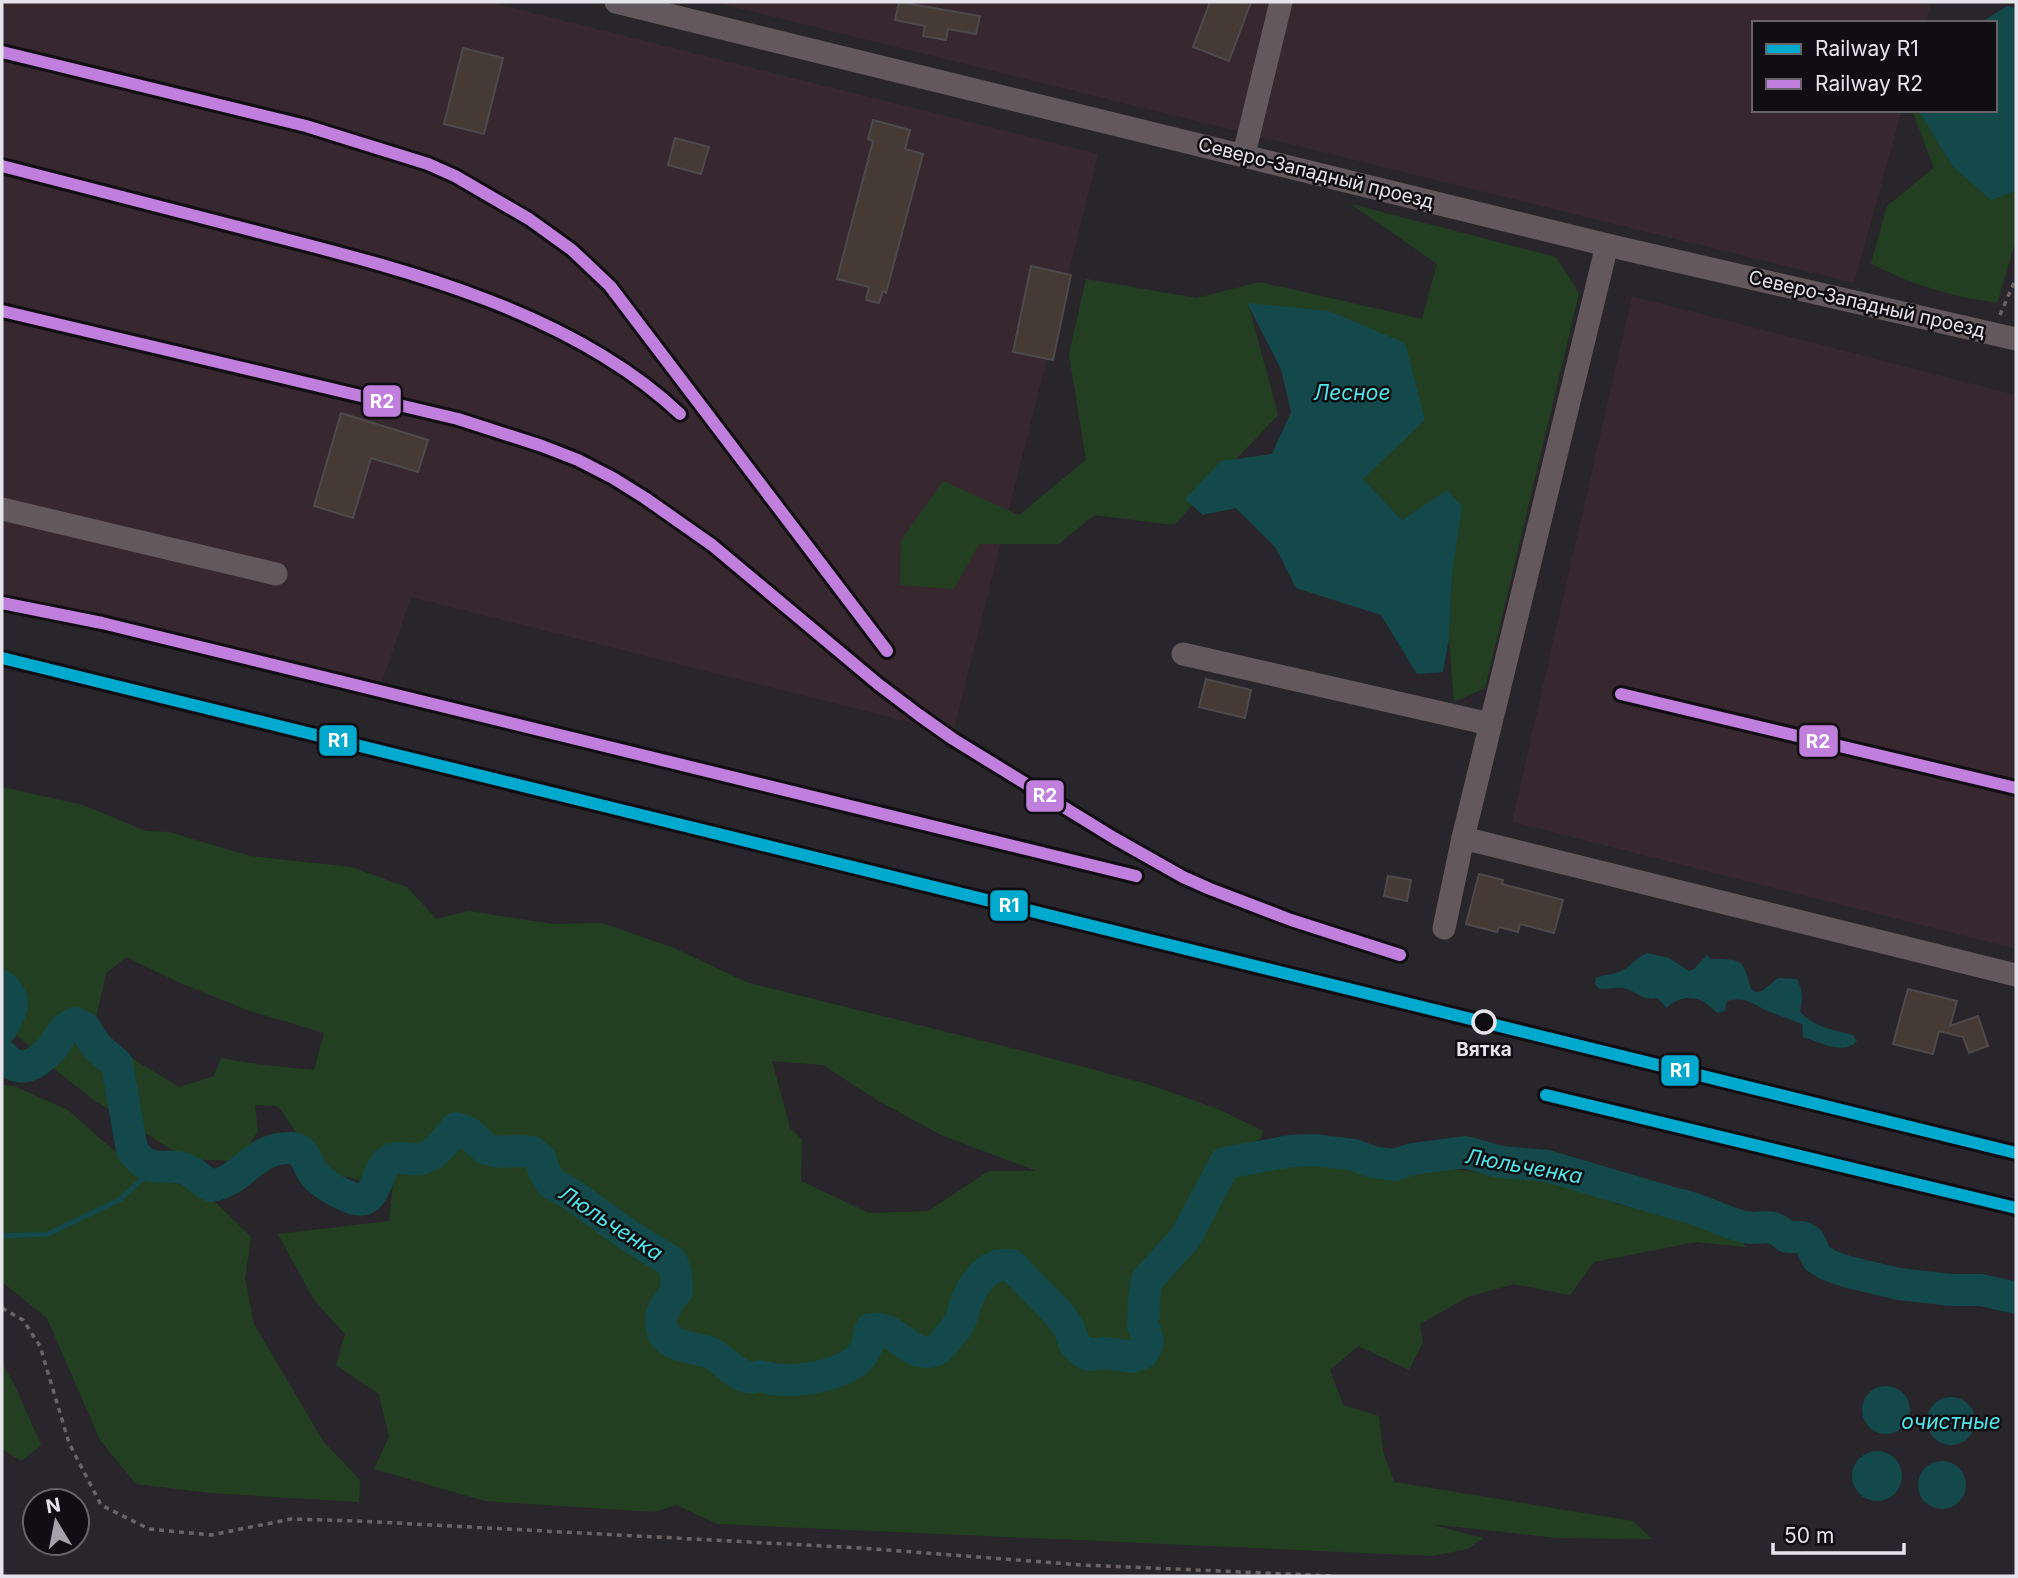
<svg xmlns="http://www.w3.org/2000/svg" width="2018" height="1578" font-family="Inter,sans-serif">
	<rect width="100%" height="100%" fill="#28262b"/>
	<g fill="#37272e">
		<polygon points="2,2 489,2 1098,154 953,733 411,597 381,685 70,610 2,597"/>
		<polygon points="713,2 1931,2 1926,23 1754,23 1754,110 1902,110 1854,283"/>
		<polygon points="1632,296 2016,395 2016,949 1512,822"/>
	</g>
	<g fill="#224021" fill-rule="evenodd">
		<polygon points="1912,110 1918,110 1953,167 1991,200 2016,191 2016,240 1997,303 1957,296 1911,282 1871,264 1887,206 1934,168"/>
		<polygon points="1351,204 1556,257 1579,293 1485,688 1454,702 1449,639 1452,574 1447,491 1402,520 1363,479 1248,303 1278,415 1174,525 1094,515 1059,544 979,544 954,589 900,585 901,540 943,481 1019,515 1086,460 1069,354 1086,279 1197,298 1260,282 1422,319 1437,264"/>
		<path d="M 2,787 L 83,805 L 146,831 L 169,832 L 250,856 L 351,867 L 407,887 L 436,919 L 469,911 L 552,924 L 602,923 L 674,948 L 746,982 L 1031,1053 L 1147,1084 L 1218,1109 L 1263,1131 L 1261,1138 L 1237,1154 L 1241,1163 L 1254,1168 L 1319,1163 L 1394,1165 L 1454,1169 L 1579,1186 L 1617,1204 L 1663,1215 L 1700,1220 L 1732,1231 L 1746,1247 L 1695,1242 L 1594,1262 L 1570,1295 L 1514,1284 L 1468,1297 L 1420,1324 L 1423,1342 L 1409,1370 L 1358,1346 L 1330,1370 L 1343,1405 L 1379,1416 L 1383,1451 L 1394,1482 L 1633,1521 L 1652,1539 L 1557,1538 L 1430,1524 L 1483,1538 L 1468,1549 L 1432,1556 L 718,1524 L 676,1505 L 654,1512 L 485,1501 L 374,1469 L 389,1437 L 379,1394 L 336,1365 L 345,1334 L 314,1300 L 278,1234 L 389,1221 L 393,1184 L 355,1179 L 308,1167 L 300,1138 L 278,1106 L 255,1105 L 258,1131 L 239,1161 L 186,1159 L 91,1098 L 52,1067 L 2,1022 ZM 126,957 L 178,982 L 247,1010 L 324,1033 L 314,1070 L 264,1065 L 221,1058 L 214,1076 L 179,1087 L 136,1061 L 94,1027 L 106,973 ZM 772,1061 L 823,1065 L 877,1100 L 941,1135 L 1037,1171 L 989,1171 L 928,1211 L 869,1213 L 801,1181 L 802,1140 L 790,1128 Z"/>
		<polygon points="2,1085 14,1086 68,1110 130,1165 152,1177 176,1184 199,1186 251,1237 245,1279 254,1324 323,1441 360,1480 359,1502 210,1493 136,1484 100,1440 47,1318 2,1282"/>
		<polygon points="2,1363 15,1386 41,1445 21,1461 2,1449"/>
	</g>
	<g fill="#13494a">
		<polygon points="2007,6 2016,8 2016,191 1991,200 1953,167 1918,110 1995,110 1995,23 1980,23"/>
		<polygon points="1247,303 1329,311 1405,343 1425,420 1363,479 1402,520 1447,490 1462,506 1452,574 1449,639 1443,672 1417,674 1381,615 1296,588 1276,548 1236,508 1203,515 1185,499 1221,461 1272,454 1291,412 1281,369"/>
		<path d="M 1647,953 L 1669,958 L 1689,971 L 1694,969 L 1707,955 L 1711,959 C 1742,959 1743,959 1751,989 L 1756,992 L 1762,991 L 1778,978 L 1797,979 C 1803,991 1803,999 1800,1011 C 1810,1026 1837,1031 1853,1035 L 1857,1041 C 1843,1056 1820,1042 1803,1037 L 1802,1024 C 1792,1020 1781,1016 1770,1012 C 1753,1005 1748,996 1727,1001 L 1725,1011 L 1718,1013 C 1713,1010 1709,1005 1704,1002 C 1692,995 1676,997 1667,1008 L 1657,998 C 1640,1001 1638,991 1623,988 C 1615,987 1607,989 1599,989 L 1595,984 L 1596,978 C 1605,974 1614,975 1623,970 C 1633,964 1637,957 1647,953 Z"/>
		<circle cx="1886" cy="1410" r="24"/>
		<circle cx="1951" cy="1421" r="24"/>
		<circle cx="1877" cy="1476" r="25"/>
		<circle cx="1942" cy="1485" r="24"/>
	</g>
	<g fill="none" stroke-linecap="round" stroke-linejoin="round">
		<polyline stroke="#13494a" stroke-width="5" points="2,1236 48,1234 119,1200 155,1168"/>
		<g stroke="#13494a" stroke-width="32">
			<path d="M 2,986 C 19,1000 11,1011 2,1028"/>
			<path d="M 2,1055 C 20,1076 36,1065 52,1048 C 57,1042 60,1034 65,1029 C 68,1027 72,1025 75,1023 L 84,1027 L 97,1047 L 117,1064 L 132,1150 C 150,1175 159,1163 182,1168 C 193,1170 201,1181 211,1186 C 244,1181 253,1146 292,1148 C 307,1149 307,1167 315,1175 C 324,1185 339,1193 352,1198 C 378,1208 374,1171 389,1161 C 399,1154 410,1161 420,1159 C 435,1157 447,1139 456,1128 L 469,1133 L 486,1149 L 499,1152 L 516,1151 L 532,1152 L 541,1160 L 544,1171 L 551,1183 L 571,1194 L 631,1237 L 672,1262 L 676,1275 L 677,1291 C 669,1301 660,1310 661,1324 C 664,1351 696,1345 713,1354 C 725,1361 735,1375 749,1377 C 753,1378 757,1376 760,1376 C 767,1377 774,1380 782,1380 C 805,1381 853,1374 865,1350 C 868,1344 869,1336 871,1329 C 896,1325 910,1359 934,1351 C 940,1349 942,1344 946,1340 C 950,1335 956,1329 959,1323 C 963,1317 963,1309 966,1303 C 974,1282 988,1262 1011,1265 L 1058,1313 L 1069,1328 L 1074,1343 L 1082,1351 L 1088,1355 L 1106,1353 L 1131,1357 L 1143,1353 L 1148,1342 L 1143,1324 L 1144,1300 L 1147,1280 L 1186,1237 L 1225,1163 L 1291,1151 L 1315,1150 L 1354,1155 L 1373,1162 L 1394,1165 L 1413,1159 L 1465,1152 L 1500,1162 L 1547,1166 L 1676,1204 C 1701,1208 1721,1222 1745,1227 C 1765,1231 1768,1220 1787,1237 L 1802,1237 L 1809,1241 L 1817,1258 L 1828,1265 L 1848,1272 L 1899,1284 L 1952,1290 L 1981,1290 L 2016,1298"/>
		</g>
	</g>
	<g fill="#453b34" stroke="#4d4a4b" stroke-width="2">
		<polygon points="899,2 980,16 976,34 948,29 946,40 923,36 925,26 895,20"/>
		<polygon points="1210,2 1251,2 1229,61 1193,47"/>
		<polygon points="463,48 503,58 484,134 444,124"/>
		<polygon points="873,120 910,130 905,149 923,154 886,293 883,291 879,303 866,300 869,287 837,279 873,141 868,139"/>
		<polygon points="675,138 709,147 701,174 668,165"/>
		<polygon points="1031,266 1071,275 1053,360 1013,352"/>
		<polygon points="341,413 428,440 418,472 371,458 353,518 314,506"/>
		<polygon points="1206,679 1251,690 1245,718 1199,707"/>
		<polygon points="1479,874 1503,880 1502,884 1563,900 1554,933 1520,924 1518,932 1499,927 1497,932 1466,924"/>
		<polygon points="1388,876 1411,880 1407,901 1384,896"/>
		<polygon points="1908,989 1957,1001 1950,1026 1978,1016 1988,1046 1969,1053 1963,1037 1939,1031 1933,1054 1893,1044"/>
	</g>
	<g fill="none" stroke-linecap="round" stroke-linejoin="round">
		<g stroke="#696365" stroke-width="3.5" stroke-dasharray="5 5" stroke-linecap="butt">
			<polyline points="2000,315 2016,278"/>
			<polyline points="2,1308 23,1320 40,1346 69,1443 101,1505 149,1529 211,1535 291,1519 358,1521 861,1548 1082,1565 1334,1576"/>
		</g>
		<g stroke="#63585b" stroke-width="23">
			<polyline points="616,2 1607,245 2016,339"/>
			<polyline points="1244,154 1281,2"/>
			<polyline points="1607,245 1463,838 2016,975"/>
			<polyline points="2,509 276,574"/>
			<polyline points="1183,654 1490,724"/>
			<polyline points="1444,928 1463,838"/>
		</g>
		<defs>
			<g id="rail-1">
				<polyline points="2,658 2016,1153"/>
				<polyline points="1546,1095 2016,1208"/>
			</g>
			<g id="rail-2">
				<polyline points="2,52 306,126 428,164 455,176 529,219 572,250 610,286 887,651"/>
				<path d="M 2,166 C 86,187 170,209 254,231 C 398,268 569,309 680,414"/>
				<polyline points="2,311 458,419 542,446 578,460 613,478 645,498 712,545 878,684 919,715 953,739 1114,838 1183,877 1210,889 1291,920 1400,955"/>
				<polyline points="2,603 102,623 1136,876"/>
				<polyline points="1621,694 2016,788"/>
			</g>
		</defs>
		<use href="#rail-1" stroke="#100e12" stroke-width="18"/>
		<use href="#rail-2" stroke="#100e12" stroke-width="18"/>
		<use href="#rail-1" stroke="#00a9ce" stroke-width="12"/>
		<use href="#rail-2" stroke="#c07fdc" stroke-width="12"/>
	</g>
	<circle fill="#100e12" stroke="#e6e4eb" stroke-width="3.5" cx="1484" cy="1022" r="11"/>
	<g text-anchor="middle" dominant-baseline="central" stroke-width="5" stroke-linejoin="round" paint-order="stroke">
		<g font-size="19" fill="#e6e4eb" stroke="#100e12">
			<text transform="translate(1316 173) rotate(14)">Северо-Западный проезд</text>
			<text transform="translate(1867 304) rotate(13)">Северо-Западный проезд</text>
		</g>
		<g font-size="19" font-weight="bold" fill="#e6e4eb" stroke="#100e12">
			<text x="1484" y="1049">Вятка</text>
		</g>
		<g font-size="21" font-style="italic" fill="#4de7ea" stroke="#100e12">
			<text x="1352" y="392">Лесное</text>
			<text transform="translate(1524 1166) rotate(10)">Люльченка</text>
			<text transform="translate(611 1223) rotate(33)">Люльченка</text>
			<text x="1951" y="1421">очистные</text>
		</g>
	</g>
	<g stroke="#100e12" stroke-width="2.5">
		<rect x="362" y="384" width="40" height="34" rx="7" fill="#c07fdc"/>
		<rect x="318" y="724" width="40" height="33" rx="7" fill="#00a9ce"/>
		<rect x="1798" y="724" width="41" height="34" rx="7" fill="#c07fdc"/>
		<rect x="1025" y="779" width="40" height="34" rx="7" fill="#c07fdc"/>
		<rect x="989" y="889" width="40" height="33" rx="7" fill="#00a9ce"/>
		<rect x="1660" y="1054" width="40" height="33" rx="7" fill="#00a9ce"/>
	</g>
	<g font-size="19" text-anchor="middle" font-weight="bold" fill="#fff">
		<text x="382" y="408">R2</text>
		<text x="338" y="747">R1</text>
		<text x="1818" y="748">R2</text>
		<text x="1045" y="802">R2</text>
		<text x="1009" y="912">R1</text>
		<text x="1680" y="1077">R1</text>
	</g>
	<rect width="2018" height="1578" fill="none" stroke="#e6e4eb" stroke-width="7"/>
	<rect x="1752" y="21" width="245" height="91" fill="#100e12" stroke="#666469" stroke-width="2"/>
	<rect x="1766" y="44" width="35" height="10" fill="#00a9ce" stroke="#666469" stroke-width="2"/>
	<text x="1815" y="56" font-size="21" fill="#e6e4eb">Railway R1</text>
	<rect x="1766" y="79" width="35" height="10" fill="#c07fdc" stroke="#666469" stroke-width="2"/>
	<text x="1815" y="91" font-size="21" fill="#e6e4eb">Railway R2</text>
	<g transform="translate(56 1522) rotate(350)"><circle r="33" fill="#100e12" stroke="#666469" stroke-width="2"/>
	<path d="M0-5L12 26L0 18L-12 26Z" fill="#a4a2a8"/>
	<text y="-10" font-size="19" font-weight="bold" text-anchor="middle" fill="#e6e4eb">N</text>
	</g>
	<path d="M1773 1543v10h131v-10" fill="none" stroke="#e6e4eb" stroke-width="3.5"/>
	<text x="1784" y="1543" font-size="21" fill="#e6e4eb" stroke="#100e12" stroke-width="5" paint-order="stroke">50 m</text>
</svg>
